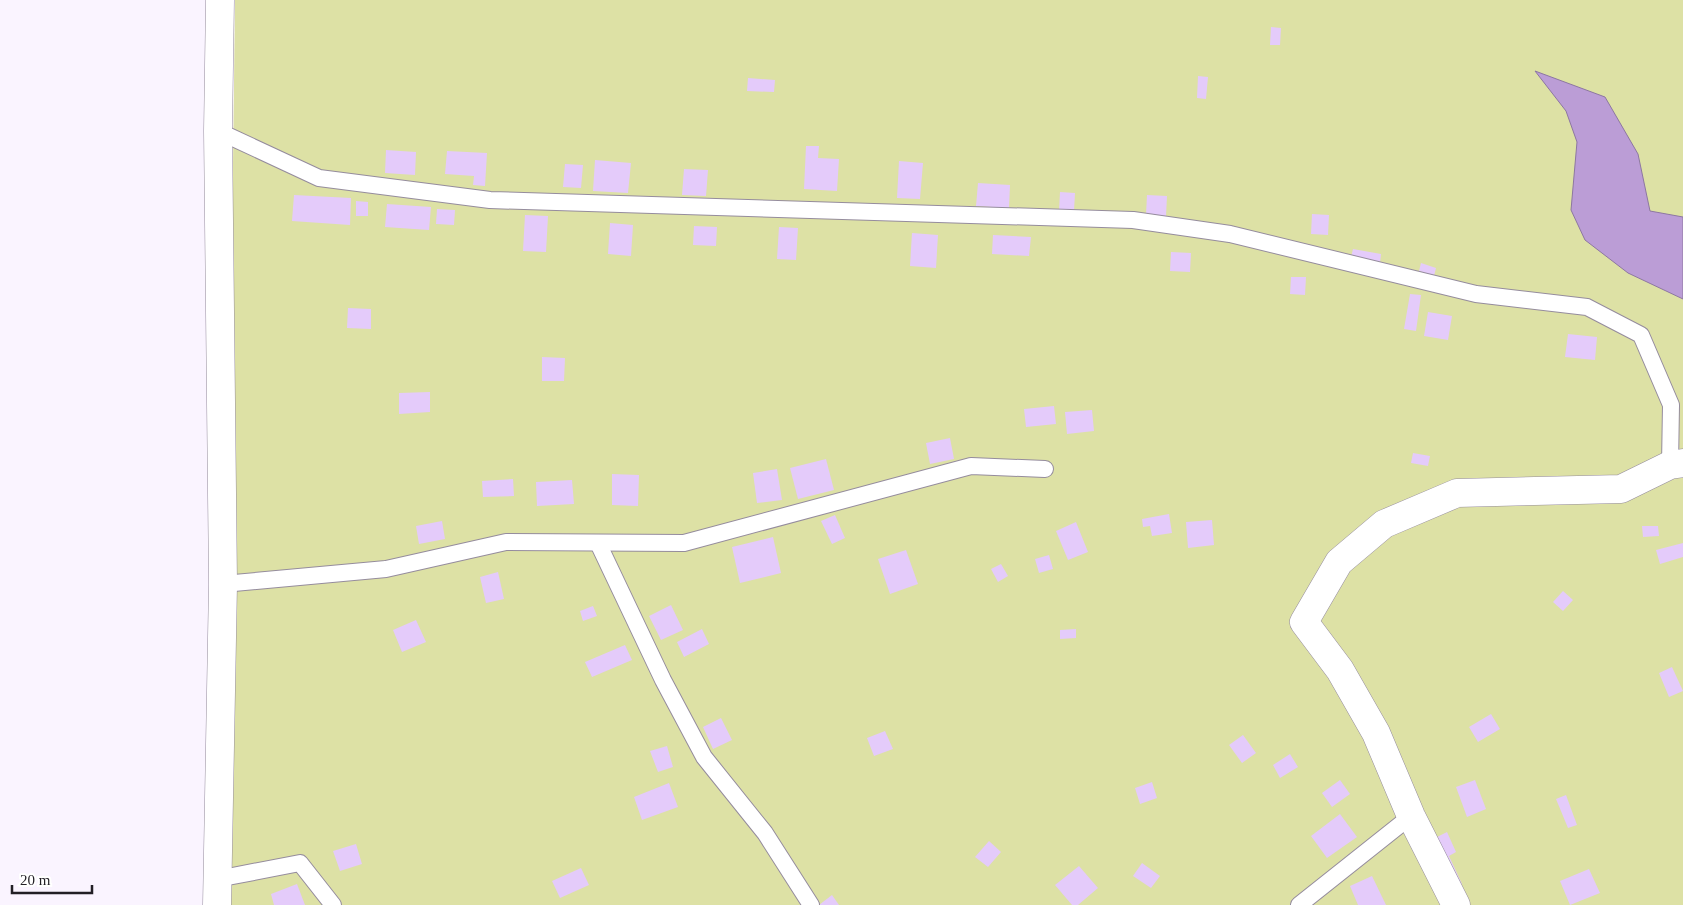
<svg xmlns="http://www.w3.org/2000/svg" width="1683" height="905" font-family="'Times New Roman',serif">
	<rect width="100%" height="100%" fill="#faf4ff"/>
	<polygon fill="#dde1a5" points="235,0 1683,0 1683,905 224,905"/>
	<polygon fill="#bb9dd6" stroke="#8d77a1" points="1535,71 1605,97 1638,154 1650,211 1683,217 1683,299 1628,273 1585,240 1571,210 1577,142 1566,111"/>
	<g fill="#e4cbfa">
		<polygon points="1271,27 1281,28 1280,45 1270,45"/>
		<polygon points="1198,76 1208,77 1206,99 1197,98"/>
		<polygon points="748,78 775,80 774,92 747,91"/>
		<polygon points="806,146 819,146 818,158 839,159 837,191 804,189"/>
		<polygon points="386,150 416,152 415,175 385,173"/>
		<polygon points="447,151 487,153 485,186 473,185 474,176 445,174"/>
		<polygon points="595,160 631,163 628,193 593,191"/>
		<polygon points="899,161 923,163 920,199 897,198"/>
		<polygon points="565,164 583,165 581,188 563,187"/>
		<polygon points="684,169 708,170 706,196 682,195"/>
		<polygon points="978,183 1010,185 1009,208 976,206"/>
		<polygon points="1060,192 1075,193 1074,211 1059,211"/>
		<polygon points="294,195 351,198 350,225 292,221"/>
		<polygon points="1147,195 1167,196 1166,216 1146,215"/>
		<polygon points="356,201 368,202 368,216 356,216"/>
		<polygon points="387,204 431,207 429,230 385,227"/>
		<polygon points="437,209 455,210 454,225 436,224"/>
		<polygon points="1312,214 1329,215 1328,235 1311,234"/>
		<polygon points="525,215 548,216 546,252 523,251"/>
		<polygon points="610,223 633,225 631,256 608,254"/>
		<polygon points="694,226 717,227 716,246 693,245"/>
		<polygon points="779,227 798,228 796,260 777,259"/>
		<polygon points="912,233 938,235 936,268 910,266"/>
		<polygon points="993,235 1031,237 1029,256 992,254"/>
		<polygon points="1353,249 1381,254 1380,263 1351,257"/>
		<polygon points="1171,252 1191,253 1190,272 1170,271"/>
		<polygon points="1421,263 1436,268 1434,276 1419,271"/>
		<polygon points="1291,277 1306,277 1305,295 1290,294"/>
		<polygon points="1410,294 1421,295 1416,331 1404,329"/>
		<polygon points="348,308 371,309 371,329 347,328"/>
		<polygon points="1428,312 1452,316 1448,340 1424,336"/>
		<polygon points="1568,334 1597,337 1595,360 1565,357"/>
		<polygon points="542,357 565,358 564,381 542,381"/>
		<polygon points="430,392 430,412 399,414 399,393"/>
		<polygon points="1054,406 1056,424 1026,427 1024,409"/>
		<polygon points="1092,410 1094,431 1067,434 1065,412"/>
		<polygon points="950,438 954,459 930,464 926,443"/>
		<polygon points="1413,453 1430,456 1428,466 1411,463"/>
		<polygon points="826,459 834,490 798,499 790,468"/>
		<polygon points="777,469 782,500 757,503 753,473"/>
		<polygon points="612,474 639,475 638,506 612,505"/>
		<polygon points="513,479 514,496 483,497 482,481"/>
		<polygon points="572,480 574,504 537,506 536,482"/>
		<polygon points="1169,514 1172,533 1152,536 1150,526 1143,527 1142,519"/>
		<polygon points="835,515 845,538 832,544 821,521"/>
		<polygon points="1212,520 1214,545 1188,548 1186,522"/>
		<polygon points="442,521 445,539 419,544 416,526"/>
		<polygon points="1076,522 1088,552 1068,560 1056,531"/>
		<polygon points="1642,526 1658,526 1659,536 1643,537"/>
		<polygon points="773,537 781,573 740,583 732,547"/>
		<polygon points="1683,543 1683,557 1660,564 1656,550"/>
		<polygon points="906,550 918,584 890,594 878,559"/>
		<polygon points="1049,555 1053,569 1039,573 1035,559"/>
		<polygon points="1001,564 1008,576 998,582 991,569"/>
		<polygon points="498,572 504,599 486,603 480,577"/>
		<polygon points="1563,591 1573,600 1563,611 1553,602"/>
		<polygon points="671,605 683,630 661,640 649,616"/>
		<polygon points="593,606 597,616 583,621 580,611"/>
		<polygon points="416,620 426,642 402,652 393,630"/>
		<polygon points="702,629 709,644 684,657 677,642"/>
		<polygon points="1076,629 1076,638 1060,639 1060,630"/>
		<polygon points="625,645 632,660 592,677 585,662"/>
		<polygon points="1672,667 1683,691 1669,697 1659,673"/>
		<polygon points="1491,714 1500,729 1478,742 1469,727"/>
		<polygon points="721,718 732,740 713,749 703,727"/>
		<polygon points="885,731 893,749 874,756 867,738"/>
		<polygon points="1243,735 1256,753 1242,763 1229,745"/>
		<polygon points="667,746 673,767 658,772 650,751"/>
		<polygon points="1290,754 1298,767 1280,778 1273,765"/>
		<polygon points="1340,780 1350,794 1332,807 1322,793"/>
		<polygon points="1475,780 1486,809 1467,817 1456,787"/>
		<polygon points="1152,782 1157,798 1140,804 1135,788"/>
		<polygon points="669,783 678,807 642,820 634,797"/>
		<polygon points="1566,795 1577,825 1568,828 1556,799"/>
		<polygon points="1340,814 1357,837 1327,858 1311,836"/>
		<polygon points="1447,832 1456,852 1449,856 1462,884 1451,889 1429,841"/>
		<polygon points="989,841 1001,852 988,867 975,857"/>
		<polygon points="356,844 362,864 340,871 333,851"/>
		<polygon points="1142,863 1160,876 1151,888 1133,876"/>
		<polygon points="1079,866 1098,888 1078,905 1072,905 1055,885"/>
		<polygon points="581,868 589,885 560,898 552,881"/>
		<polygon points="1589,869 1600,893 1570,905 1560,881"/>
		<polygon points="1372,876 1386,905 1358,905 1350,886"/>
		<polygon points="297,884 305,905 274,905 271,894"/>
		<polygon points="832,895 839,905 819,905"/>
	</g>
	<g fill="none" stroke-linecap="round" stroke-linejoin="round">
		<defs>
			<g id="lane">
				<polyline points="218,131 319,178 490,200 1133,220 1230,234 1476,294 1587,307 1641,335 1671,405 1670,465"/>
				<polyline points="598,543 663,680 704,757 765,833 811,905"/>
				<polyline points="223,584 386,569 506,542 684,543 971,466 1045,469"/>
				<polyline points="217,879 300,863 333,905"/>
				<polyline points="1299,905 1411,816"/>
			</g>
			<g id="street">
				<polyline points="217,905 223,584 218,131 220,0"/>
				<polyline points="1456,905 1411,816 1376,733 1340,670 1304,622 1339,562 1384,524 1457,493 1621,489 1670,465 1683,463"/>
			</g>
		</defs>
		<use href="#lane" stroke="#958c9d" stroke-width="18"/>
		<use href="#street" stroke="#958c9d" stroke-width="29"/>
		<use href="#lane" stroke="#fff" stroke-width="16"/>
		<use href="#street" stroke="#fff" stroke-width="28"/>
	</g>
	<path d="M12 885v8h80v-8" fill="none" stroke="#221f25" stroke-width="2.5"/>
	<text x="20" y="885" font-size="15" fill="#221f25" stroke="#ffffff" stroke-width="4" paint-order="stroke">20 m</text>
</svg>
